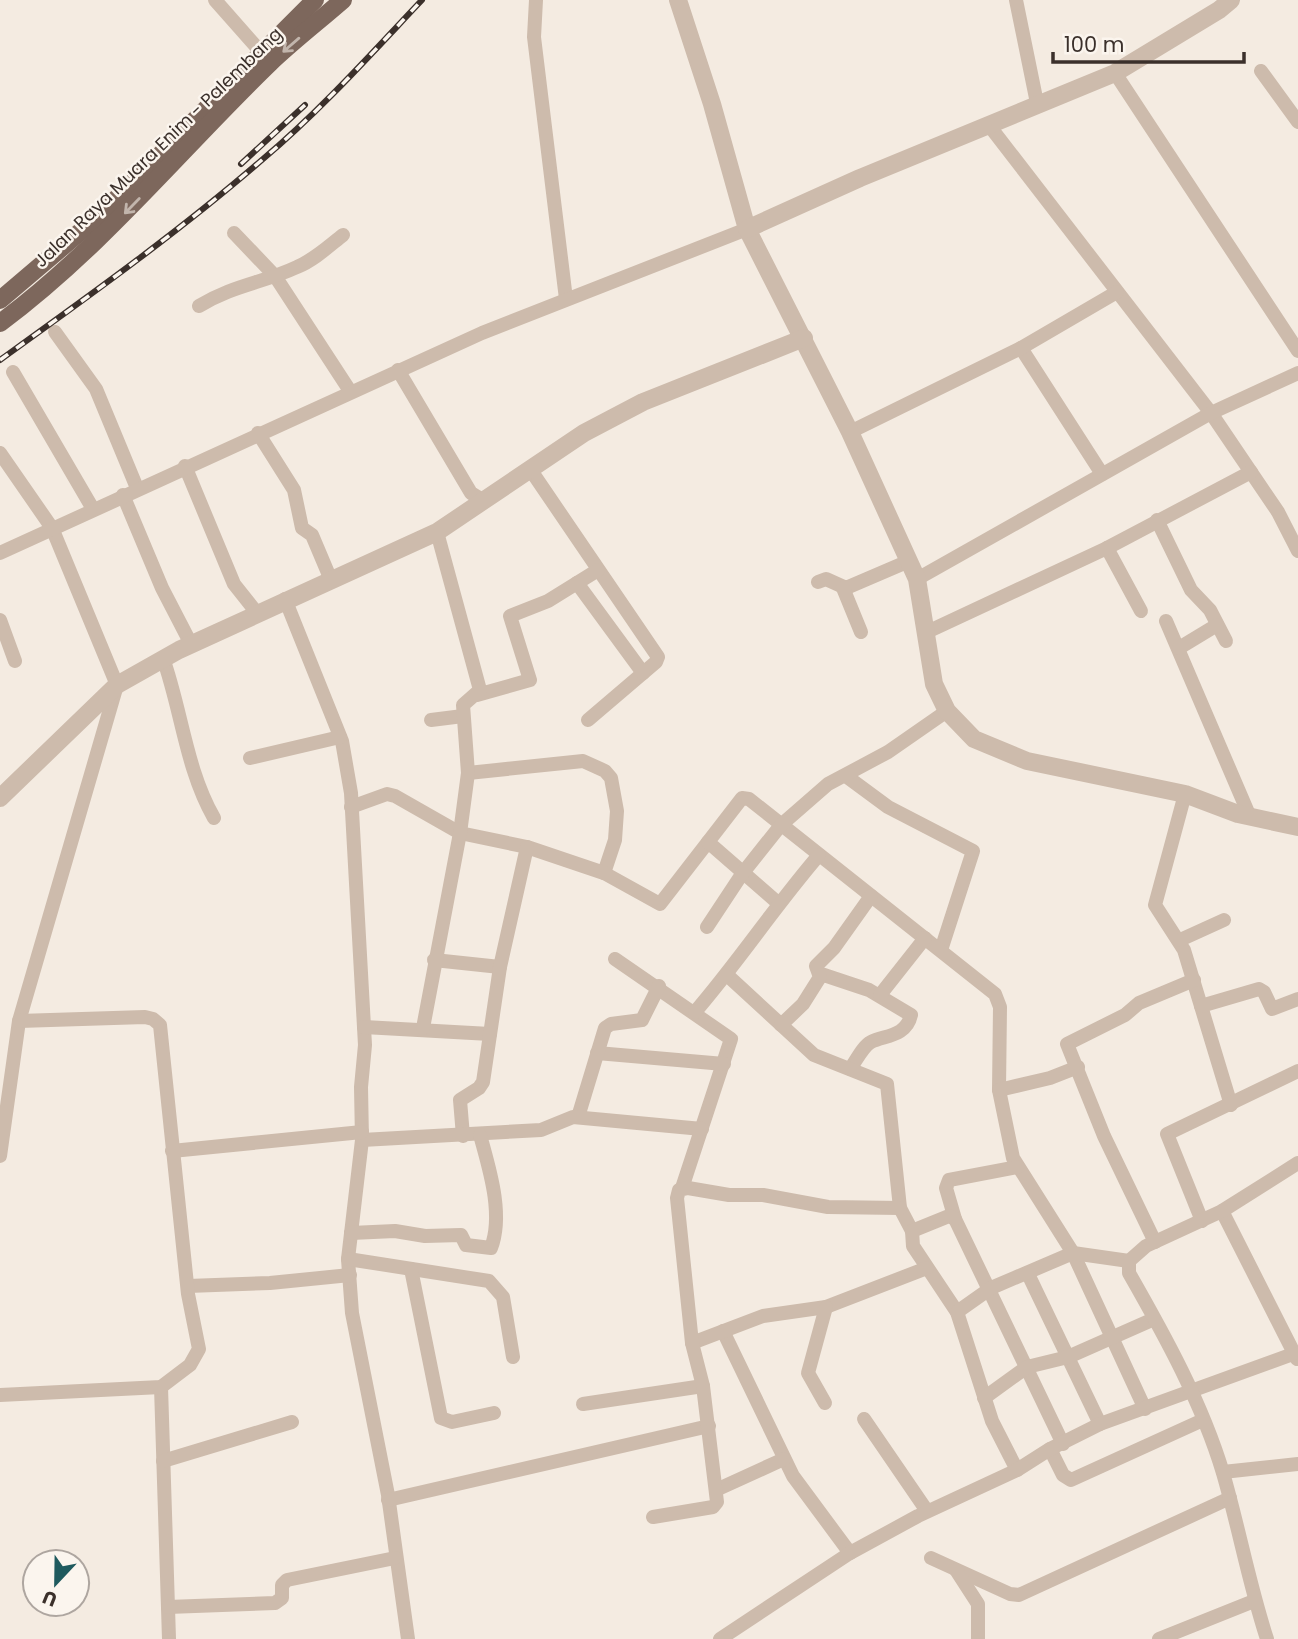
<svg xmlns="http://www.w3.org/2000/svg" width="1298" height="1639" font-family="Poppins,sans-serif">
	<rect width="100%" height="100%" fill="#f4ebe1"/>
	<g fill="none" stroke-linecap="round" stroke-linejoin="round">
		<g stroke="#cdbbac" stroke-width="14">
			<polyline points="215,0 267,59"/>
			<polyline points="536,0 534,37 566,299"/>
			<polyline points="1016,0 1037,103"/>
			<polyline points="1261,71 1298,122"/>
			<polyline points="1115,73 1298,351"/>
			<polyline points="988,124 1211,413 1278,512 1298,551"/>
			<polyline points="234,233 275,276 350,391"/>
			<path d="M 199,306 C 233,285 263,283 297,267 C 314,260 329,246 343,235"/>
			<polyline points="55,332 96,389 137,488"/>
			<polyline points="1021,348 1102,474"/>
			<polyline points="398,370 471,493 484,501"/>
			<polyline points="13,372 93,509"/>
			<polyline points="850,432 1021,348 1117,292"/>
			<polyline points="258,433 294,490 302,528 312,535 331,580"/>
			<polyline points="0,453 52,528 117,685 19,1021 0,1156"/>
			<polyline points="185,466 234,584 257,613"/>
			<polyline points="530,469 658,657 656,662 588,720"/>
			<polyline points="123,495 162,588 191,644"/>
			<polyline points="1157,520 1191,590 1210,610 1226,641"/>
			<polyline points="1107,548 1141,611"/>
			<polyline points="0,553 482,333 747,229"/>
			<polyline points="917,579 1211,413 1298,373"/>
			<polyline points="818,582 826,579 846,588 909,561"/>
			<polyline points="577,583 643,673"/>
			<polyline points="843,588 861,632"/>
			<polyline points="285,599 342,741 351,793 365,1045 361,1087 362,1140 348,1259 352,1313 388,1495 408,1639"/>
			<polyline points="0,620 15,661"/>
			<polyline points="1166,621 1250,817"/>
			<polyline points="927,632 1107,548 1251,472"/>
			<polyline points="1179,648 1217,625"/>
			<path d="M 163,658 C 182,712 186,769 214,818"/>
			<polyline points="477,695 530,680 510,616 548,601 598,570"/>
			<polyline points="431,720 463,716"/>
			<polyline points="250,758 340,737"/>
			<polyline points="468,773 583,761 605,771 611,778 617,811 615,840 604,873"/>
			<polyline points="846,776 888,807 973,851 941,950"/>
			<polyline points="1185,794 1155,905 1184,950 1231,1105"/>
			<polyline points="351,807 387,794 395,796 460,833 527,847 604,873 660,904 708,842"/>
			<polyline points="778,903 708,842 742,798 749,799 995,994 1000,1007 999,1090 1013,1158 1073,1253 1145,1409"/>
			<polyline points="707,927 742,874 781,825 828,784 888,752 947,711"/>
			<polyline points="1180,940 1224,920"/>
			<polyline points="615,959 731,1039 682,1188"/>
			<polyline points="434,960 500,967"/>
			<path d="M 821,974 L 869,990 L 911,1015 C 906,1037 885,1035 871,1042 C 863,1046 856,1061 850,1069"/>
			<polyline points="727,975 814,1055 887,1084 900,1208 912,1231 913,1246 957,1312 992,1421 1017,1470"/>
			<polyline points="880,995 925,938"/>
			<polyline points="1201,1006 1259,989 1264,992 1272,1009 1298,999"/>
			<path d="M 695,1012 C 739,961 775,906 819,855"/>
			<polyline points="781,1025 803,1004 820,977 816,966 834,948 871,896"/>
			<polyline points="364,1027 490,1034"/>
			<polyline points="423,1028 460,833 468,773 463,705 480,690 437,532"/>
			<polyline points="597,1053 724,1064"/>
			<polyline points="999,1090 1050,1078 1078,1067"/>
			<polyline points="578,1117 605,1028 611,1024 642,1020 659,986"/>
			<polyline points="463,1136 460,1100 479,1088 483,1082 500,967 527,847"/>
			<polyline points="362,1140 541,1130 573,1117 702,1129"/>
			<polyline points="172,1151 362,1132"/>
			<polyline points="1018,1167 949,1180 946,1188 955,1219 1063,1444"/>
			<polyline points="1222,1211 1297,1359"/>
			<polyline points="1202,1221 1167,1134 1298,1071"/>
			<polyline points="912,1231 949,1216 955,1219"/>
			<path d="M 351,1233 L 395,1231 L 425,1236 L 461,1235 L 466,1245 L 491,1248 C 504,1214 489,1168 480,1135"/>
			<polyline points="1155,1242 1104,1136 1067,1044 1125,1015 1139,1003 1194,980"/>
			<polyline points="348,1259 489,1281 503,1297 513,1357"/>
			<polyline points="411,1269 441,1418 452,1422 494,1413"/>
			<polyline points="1028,1274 1100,1424"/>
			<polyline points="188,1286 270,1283 350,1275"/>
			<polyline points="957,1312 991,1288 1073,1253 1129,1261"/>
			<polyline points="723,1331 793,1476 850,1553"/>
			<polyline points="692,1343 763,1316 826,1307 927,1268"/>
			<polyline points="161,1387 169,1639"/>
			<polyline points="0,1395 161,1387 190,1365 199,1349 188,1294 160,1025 153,1019 145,1017 19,1021"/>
			<polyline points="984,1398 1027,1367 1068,1357 1154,1319"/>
			<polyline points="825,1403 808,1373 826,1307"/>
			<polyline points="583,1404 703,1386"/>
			<polyline points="864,1419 927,1511"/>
			<polyline points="1050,1449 1063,1475 1071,1480 1203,1420"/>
			<polyline points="163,1461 292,1422"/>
			<polyline points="1223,1472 1298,1464"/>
			<polyline points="716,1490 784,1459"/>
			<polyline points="388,1500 709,1426"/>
			<polyline points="653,1517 713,1507 717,1502 703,1386 692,1343 677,1198 679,1190 688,1188 729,1195 763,1195 828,1207 900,1208"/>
			<polyline points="931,1558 1010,1594 1019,1595 1230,1498"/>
			<polyline points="956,1570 978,1604 978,1639"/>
			<polyline points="168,1607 275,1603 282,1598 282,1585 287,1580 395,1558"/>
			<polyline points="720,1639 850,1553 918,1516 1017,1470 1050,1449 1100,1424 1293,1354"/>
			<polyline points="1159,1639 1254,1601"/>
			<path d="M 1267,1639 C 1249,1584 1239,1528 1223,1473 C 1202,1403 1165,1336 1129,1273 L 1129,1261 L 1146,1246 L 1222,1211 L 1298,1163"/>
		</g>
		<g stroke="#cdbbac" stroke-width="18">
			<polyline points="678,0 712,104 747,229 850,432 917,579 934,684 947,711 974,739 1027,761 1185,794 1238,814 1298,827"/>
			<polyline points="747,229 860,178 1115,73 1219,10 1231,0"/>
			<polyline points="0,798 117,685 179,650 437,532 584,433 643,402 804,338"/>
		</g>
		<g stroke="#7d675c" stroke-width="18">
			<polyline points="0,300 100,215 315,0"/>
			<path d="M 0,323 C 101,248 180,150 270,63 C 293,41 319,21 343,0"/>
		</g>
		<defs>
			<g id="rail">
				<polyline points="241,164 305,105"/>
				<path d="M 0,360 C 89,296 180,231 263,159 C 320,111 371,54 422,0"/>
			</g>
		</defs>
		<use href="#rail" stroke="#3b302b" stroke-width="6"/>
		<use href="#rail" stroke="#fbf5ee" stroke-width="3.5" stroke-dasharray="10" stroke-linecap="butt"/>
	</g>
	<defs><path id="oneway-shaft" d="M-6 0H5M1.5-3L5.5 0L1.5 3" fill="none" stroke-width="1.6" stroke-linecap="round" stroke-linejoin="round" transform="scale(1.75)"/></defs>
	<g stroke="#c2b5ac">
		<use href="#oneway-shaft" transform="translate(291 45) rotate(139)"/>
		<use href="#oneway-shaft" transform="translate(132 206) rotate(134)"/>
	</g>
	<g text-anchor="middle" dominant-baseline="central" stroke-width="5" stroke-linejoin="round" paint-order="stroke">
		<g font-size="18" fill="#3b302b" stroke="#fbf5ee">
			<text transform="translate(158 147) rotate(-44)">Jalan Raya Muara Enim - Palembang</text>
		</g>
	</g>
	<g transform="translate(56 1583) rotate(202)"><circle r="33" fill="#fbf5ee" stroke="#aea6a0" stroke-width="2"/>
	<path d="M0-5L12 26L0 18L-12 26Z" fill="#1f5a5e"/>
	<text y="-10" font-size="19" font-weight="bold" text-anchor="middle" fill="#3b302b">U</text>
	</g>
	<path d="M1053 52v10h191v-10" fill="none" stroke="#3b302b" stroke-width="3.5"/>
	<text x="1064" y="52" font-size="21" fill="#3b302b" stroke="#fbf5ee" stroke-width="5" paint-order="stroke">100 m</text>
</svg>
